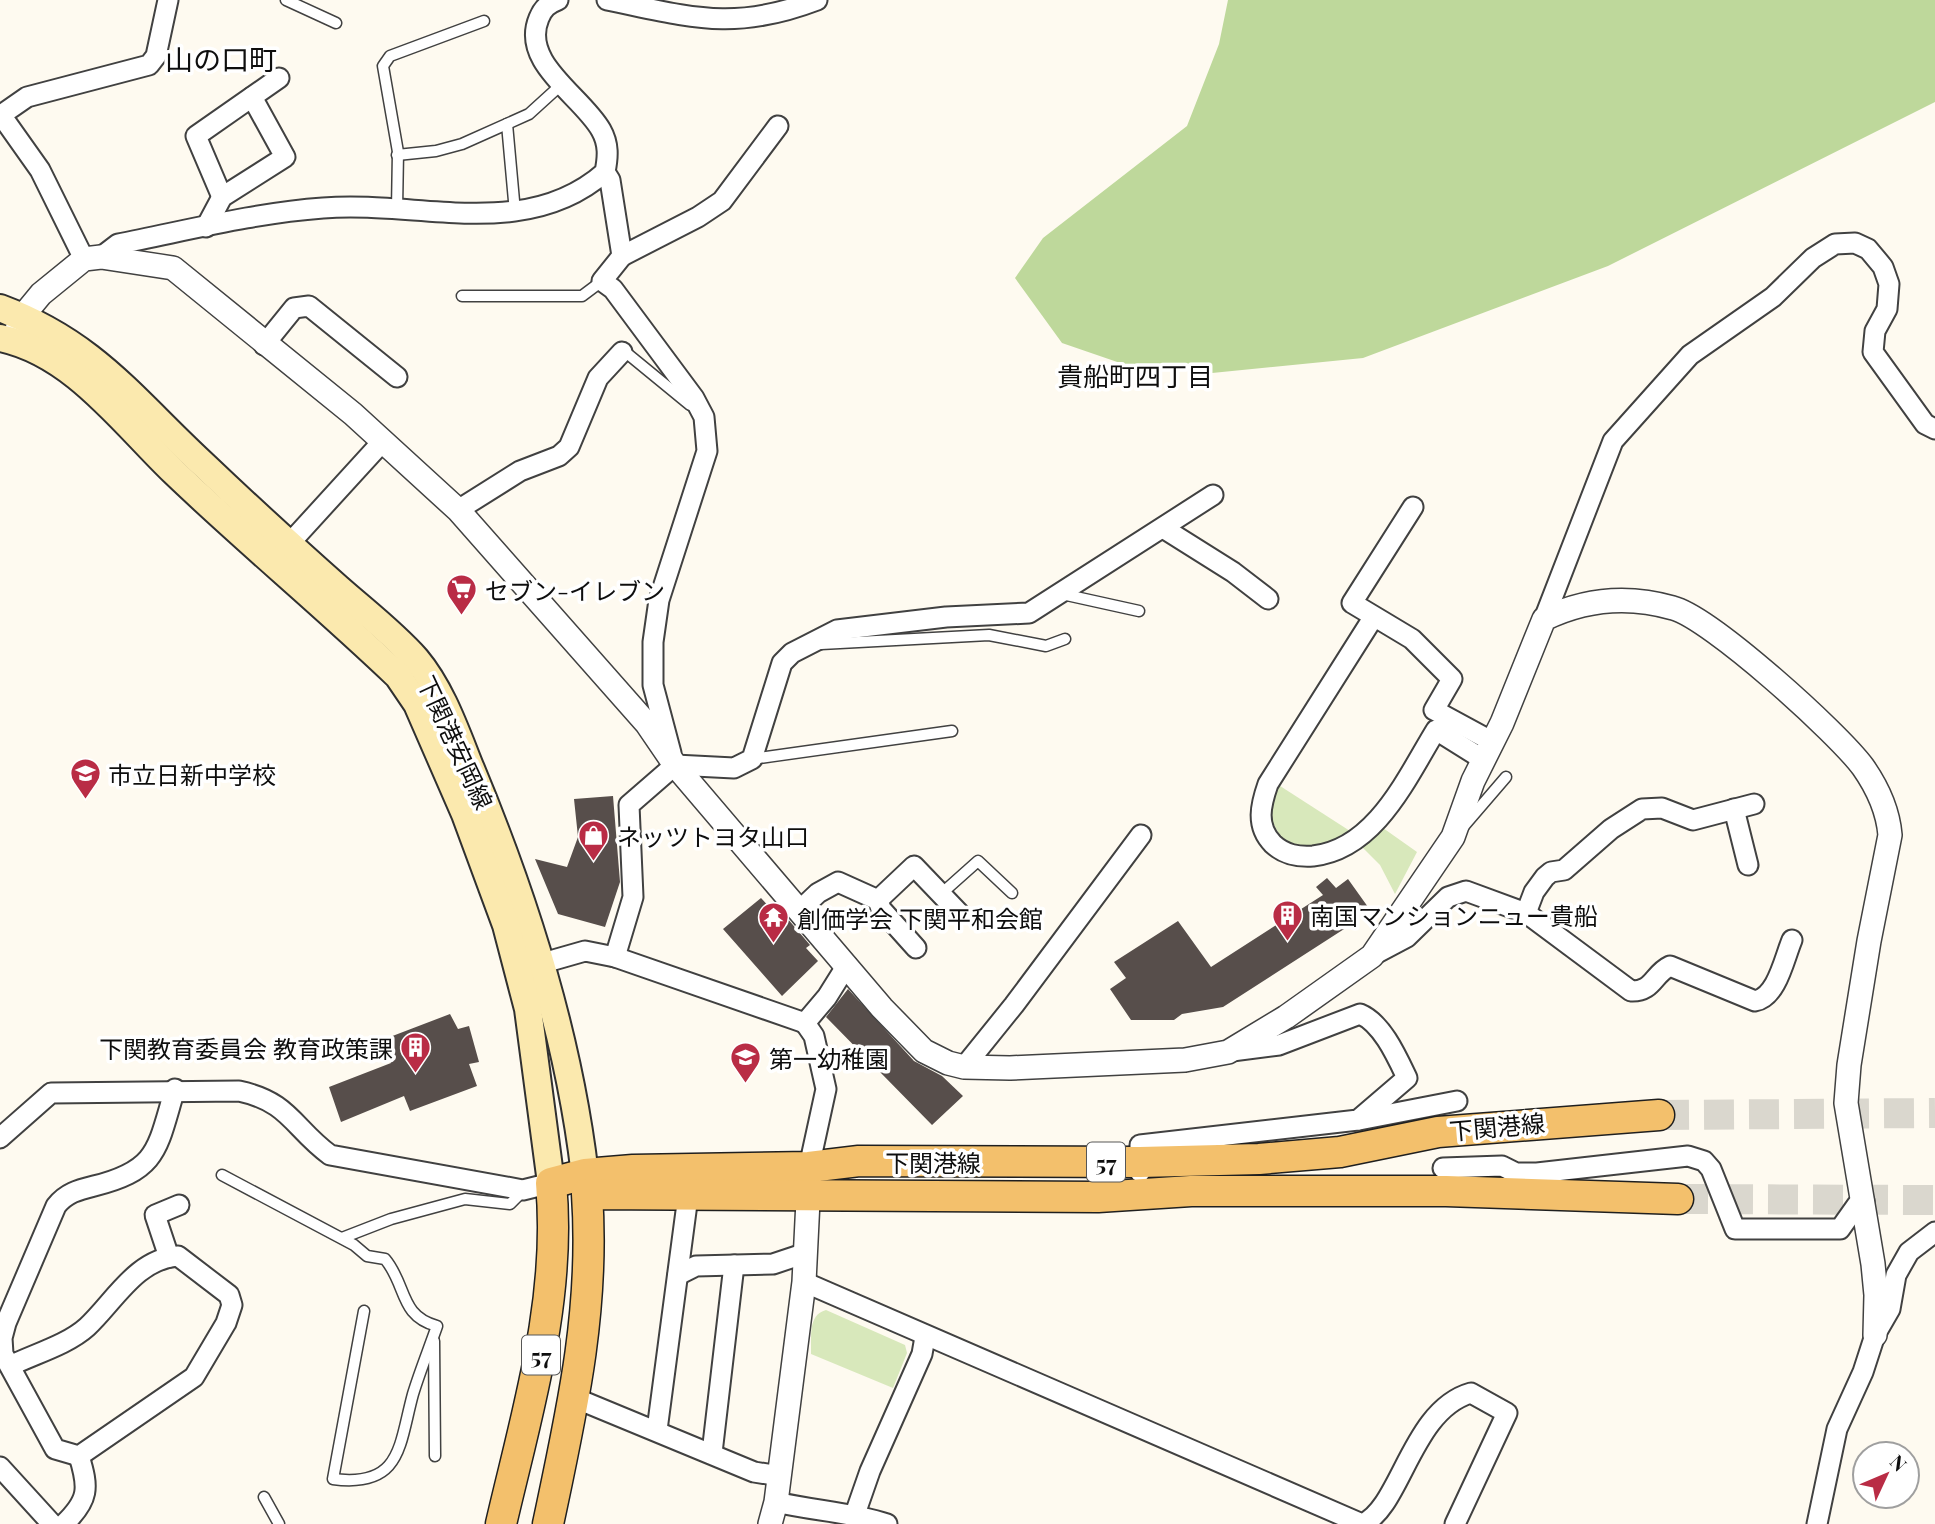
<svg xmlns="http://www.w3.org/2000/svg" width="1935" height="1524" font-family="'Playfair Display','Noto Sans JP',serif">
	<rect width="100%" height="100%" fill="#fefaf0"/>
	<g fill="#d8e8bb">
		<polygon points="1277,784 1350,831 1317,848 1302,848 1282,840 1271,819"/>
		<polygon points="1383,828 1417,852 1395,894 1380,865 1358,843"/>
		<path d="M 826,1310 L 905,1345 L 907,1353 L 893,1388 L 811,1354 C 812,1338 807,1315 826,1310 Z"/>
	</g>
	<polygon fill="#bed89b" points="1228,0 1935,0 1935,102 1608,266 1363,358 1212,373 1126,365 1062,343 1015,278 1043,238 1187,126 1219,44"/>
	<g fill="#574e4b">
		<polygon points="613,796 620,882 605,927 558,914 535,859 567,867 578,837 574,799"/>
		<polygon points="1327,878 1336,888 1348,879 1368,907 1358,914 1355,922 1223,1007 1182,1014 1174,1020 1131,1020 1110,989 1126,978 1114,962 1178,921 1211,967 1323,895 1316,887"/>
		<polygon points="761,898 771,909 776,905 810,945 806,948 818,961 782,996 723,929"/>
		<polygon points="848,989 914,1061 942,1076 963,1096 932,1125 826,1017"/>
		<polygon points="450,1014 458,1029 469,1026 479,1062 469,1064 477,1086 410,1111 404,1096 341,1122 329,1087 391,1063 382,1040"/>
	</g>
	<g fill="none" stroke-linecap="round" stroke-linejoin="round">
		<g stroke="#dad7ce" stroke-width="30" stroke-dasharray="30 15" stroke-linecap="butt">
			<polyline points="1659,1115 1935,1113"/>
			<polyline points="1678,1199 1935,1200"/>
		</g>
		<defs>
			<g id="service">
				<polyline points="286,0 336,23"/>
				<polyline points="507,124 515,212"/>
				<polyline points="397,155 436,151 462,144 529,114 562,84"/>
				<polyline points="397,209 398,152 383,66 390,56 484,21"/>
				<polyline points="462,296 582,296 602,281"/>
				<polyline points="622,352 629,355 690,405"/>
				<polyline points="1062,594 1139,611"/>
				<polyline points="821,644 989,635 1046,646 1065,639"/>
				<polyline points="752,759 952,731"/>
				<polyline points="1463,827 1506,777"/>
				<polyline points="941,894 978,861 1012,893"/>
				<path d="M 222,1175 L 354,1245 L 367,1256 L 385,1259 C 407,1285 399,1316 437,1326 C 429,1349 420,1371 413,1394 C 399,1445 402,1488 333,1479 L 364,1311"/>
				<polyline points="342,1238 391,1219 465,1199 510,1204 523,1191"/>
				<polyline points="434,1341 435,1456"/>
				<polyline points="264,1497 279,1524"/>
			</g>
			<g id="minor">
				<path d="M 607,0 C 691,17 733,32 817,0"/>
				<polyline points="605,172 610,180 622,256 602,281 613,289 694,398 704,417 707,451 659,600 653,642 653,685 671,753"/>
				<polyline points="222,197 196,136 279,78"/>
				<polyline points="206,227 222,197 285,157 252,97"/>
				<polyline points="622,256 698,217 722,201 778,126"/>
				<path d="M 101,257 L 118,244 C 185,231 254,213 323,208 C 418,200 526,242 605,172 C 608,157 609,144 601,130 C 582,96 520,63 539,18 C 543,8 548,4 558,0"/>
				<polyline points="84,259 40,170 1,115 27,97 149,65 156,56 168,0"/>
				<polyline points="264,345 294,308 309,306 397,377"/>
				<polyline points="1413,507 1352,603 1412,639 1452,679 1434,710 1493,742"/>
				<polyline points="458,510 520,471 559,456 569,447 598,378 622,352"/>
				<polyline points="1163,528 1233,572 1268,599"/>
				<polyline points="289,544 383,441"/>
				<path d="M 1373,618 L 1268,784 C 1261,804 1255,826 1273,844 C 1285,855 1298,857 1313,856 C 1376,849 1407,777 1436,730 L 1484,760"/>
				<polyline points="1544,619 1613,441 1690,355 1773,297 1813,258 1835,244 1855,243 1868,249 1883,267 1889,284 1887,309 1875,331 1873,352 1925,424 1935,429"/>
				<polyline points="1734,809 1748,865"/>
				<polyline points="878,900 881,909 916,948"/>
				<polyline points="800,910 818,893 838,882 878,900 914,866 959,913"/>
				<polyline points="1526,913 1534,892 1545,877 1551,872 1564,870 1611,829 1642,809 1662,808 1693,820 1754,804"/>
				<path d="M 1373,955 L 1407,937 L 1448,897 L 1466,891 L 1526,913 L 1631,991 C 1653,992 1653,974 1670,966 L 1755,1001 C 1777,997 1784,959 1792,940"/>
				<polyline points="615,957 633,897 629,805 675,765 734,768 752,759 782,663 792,653 837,630 946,617 1029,613 1213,495"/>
				<polyline points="529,967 585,951 615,957 805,1023"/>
				<polyline points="964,1067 1014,1005 1141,835"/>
				<polyline points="1359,1120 1457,1101"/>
				<path d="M 0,1138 L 51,1093 L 239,1091 C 290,1102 293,1128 330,1155 L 523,1190 L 551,1183 L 562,1186"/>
				<polyline points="809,1167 826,1089 814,1036 805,1023 827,997 847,965"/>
				<polyline points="1443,1168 1502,1166 1516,1173 1537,1173 1688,1156 1704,1161 1711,1169 1735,1229 1840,1229 1857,1205 1864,1201"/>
				<path d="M 1140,1172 L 1140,1145 L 1358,1120 L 1407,1078 C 1397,1057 1382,1023 1360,1014 L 1279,1045 L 1232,1051"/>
				<polyline points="169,1257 155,1215 179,1205"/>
				<polyline points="678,1275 696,1266 773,1264 806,1253"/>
				<path d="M 804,1282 L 1362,1524 C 1401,1508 1411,1410 1471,1393 L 1507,1413 L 1455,1524"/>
				<path d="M 10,1366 C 34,1354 67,1345 87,1327 C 114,1302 136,1259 178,1256 L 229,1295 L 232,1305 L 226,1323 L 194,1377 L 79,1456 L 55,1449 L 3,1354 L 2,1338 L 6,1323 L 56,1206 C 66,1193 78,1190 94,1186 C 159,1170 157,1148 175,1089"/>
				<polyline points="575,1398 754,1472 780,1476"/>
				<polyline points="657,1430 688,1196"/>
				<polyline points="712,1453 734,1265"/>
				<polyline points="0,1467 52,1524"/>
				<path d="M 776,1502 C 814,1511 851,1512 887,1524"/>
				<polyline points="855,1514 870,1471 922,1354 925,1337"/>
				<path d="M 64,1524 C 89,1500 89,1488 79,1456"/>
				<polyline points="1817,1524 1837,1429 1863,1372 1875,1335 1890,1309 1896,1275 1909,1252 1935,1232"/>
			</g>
			<g id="tertiary">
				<path d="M 16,332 L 22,317 L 41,294 L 84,259 L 101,257 L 173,268 L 353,414 L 458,510 L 647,724 L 675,765 L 882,1008 L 924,1051 L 948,1063 L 964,1067 L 1010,1068 L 1185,1060 L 1228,1052 L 1286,1017 L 1372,956 L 1453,837 L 1473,781 L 1502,723 L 1544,619 C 1585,599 1628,595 1673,608 C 1711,618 1838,733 1863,767 C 1877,787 1888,811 1890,835 L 1869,941 L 1849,1065 L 1846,1103 L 1873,1264 L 1876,1295 L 1875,1335"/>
				<polyline points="770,1524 776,1502 804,1282 809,1180"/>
			</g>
			<g id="secondary">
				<path d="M 0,308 C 96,344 134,401 206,467 C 249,508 293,548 338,588 C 364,611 393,633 416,659 C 442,690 456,732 471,769 C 527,903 573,1049 587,1194"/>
				<path d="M 0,338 C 73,353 123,423 174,472 C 247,542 325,606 398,676 L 417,704 L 465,814 L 506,925 L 528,1009 L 551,1183"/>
			</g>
			<g id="primary">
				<path d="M 501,1524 C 527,1412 562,1299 551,1183 L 585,1174 L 633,1170 L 809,1167 L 859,1161 L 1140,1162 L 1259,1159 L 1340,1152 L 1438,1132 L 1659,1115"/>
				<path d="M 548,1524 C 572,1411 595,1310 587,1194 L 1098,1197 L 1191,1191 L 1446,1191 L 1678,1199"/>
			</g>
		</defs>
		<use href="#service" stroke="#414141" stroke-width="13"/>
		<use href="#minor" stroke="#414141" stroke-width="23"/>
		<use href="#tertiary" stroke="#414141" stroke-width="26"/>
		<use href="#secondary" stroke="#303030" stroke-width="30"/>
		<use href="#primary" stroke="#1f1f1f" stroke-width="33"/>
		<use href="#service" stroke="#fff" stroke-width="10"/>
		<use href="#minor" stroke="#fff" stroke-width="19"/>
		<use href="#tertiary" stroke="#fff" stroke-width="23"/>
		<use href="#secondary" stroke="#fbe9ae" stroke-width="26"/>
		<use href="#primary" stroke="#f3c06c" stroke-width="30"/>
	</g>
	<defs>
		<symbol id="supermarket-pin" viewBox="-11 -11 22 30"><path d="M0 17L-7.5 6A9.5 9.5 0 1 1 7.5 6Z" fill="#b92c45" stroke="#fff"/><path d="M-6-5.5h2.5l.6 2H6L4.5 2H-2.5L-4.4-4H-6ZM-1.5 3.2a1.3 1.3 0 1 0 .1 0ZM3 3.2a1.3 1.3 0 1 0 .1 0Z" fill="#fff"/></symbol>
		<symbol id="school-pin" viewBox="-11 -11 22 30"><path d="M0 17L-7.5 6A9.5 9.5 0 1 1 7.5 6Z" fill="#b92c45" stroke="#fff"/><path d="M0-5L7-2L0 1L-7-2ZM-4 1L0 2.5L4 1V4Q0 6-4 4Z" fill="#fff"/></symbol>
		<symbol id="shop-pin" viewBox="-11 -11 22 30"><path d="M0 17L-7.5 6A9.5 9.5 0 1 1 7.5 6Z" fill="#b92c45" stroke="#fff"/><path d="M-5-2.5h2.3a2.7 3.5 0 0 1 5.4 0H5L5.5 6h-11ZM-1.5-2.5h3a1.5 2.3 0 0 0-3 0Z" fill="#fff"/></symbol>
		<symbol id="building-pin" viewBox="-11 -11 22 30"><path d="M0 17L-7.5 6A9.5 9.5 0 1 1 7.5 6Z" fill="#b92c45" stroke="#fff"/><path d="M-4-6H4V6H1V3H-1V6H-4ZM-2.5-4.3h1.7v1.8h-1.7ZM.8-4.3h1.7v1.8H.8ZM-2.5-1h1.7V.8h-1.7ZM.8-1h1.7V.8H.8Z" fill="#fff"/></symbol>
		<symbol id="temple-pin" viewBox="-11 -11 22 30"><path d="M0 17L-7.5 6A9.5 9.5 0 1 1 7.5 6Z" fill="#b92c45" stroke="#fff"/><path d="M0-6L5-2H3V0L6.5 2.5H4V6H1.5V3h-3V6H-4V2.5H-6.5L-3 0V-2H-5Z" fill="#fff"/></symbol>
	</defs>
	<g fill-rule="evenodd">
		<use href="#supermarket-pin" x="444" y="572" width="35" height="47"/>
		<use href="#school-pin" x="68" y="756" width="35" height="47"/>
		<use href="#shop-pin" x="576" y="818" width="35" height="47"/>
		<use href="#building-pin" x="1270" y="898" width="35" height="47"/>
		<use href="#temple-pin" x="756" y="900" width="35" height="47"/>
		<use href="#building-pin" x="398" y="1030" width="35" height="47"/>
		<use href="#school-pin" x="728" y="1040" width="35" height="47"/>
	</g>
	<g text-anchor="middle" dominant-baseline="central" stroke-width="7" stroke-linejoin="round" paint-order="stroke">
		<g fill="#fff" stroke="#565656" stroke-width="2">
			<rect x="1087" y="1142.5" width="38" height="39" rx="5"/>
			<rect x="522" y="1335.5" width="38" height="39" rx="5"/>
		</g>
		<g font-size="23" font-weight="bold" fill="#0e0e0e">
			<text x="1106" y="1162">57</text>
			<text x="541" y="1355">57</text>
		</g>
		<g font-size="24" fill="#0e0e0e" stroke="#fff" text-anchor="start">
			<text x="485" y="590">セブン-イレブン</text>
			<text x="108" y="774">市立日新中学校</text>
			<text x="617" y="836">ネッツトヨタ山口</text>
			<text x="1310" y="915">南国マンションニュー貴船</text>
			<text x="797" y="918">創価学会 下関平和会館</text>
			<text x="393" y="1048" text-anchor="end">下関教育委員会 教育政策課</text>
			<text x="769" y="1058">第一幼稚園</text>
		</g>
		<g font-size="24" fill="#0e0e0e" stroke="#fff">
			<text transform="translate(456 742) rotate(65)">下関港安岡線</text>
			<text transform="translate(1497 1126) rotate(-5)">下関港線</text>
			<text x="933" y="1162">下関港線</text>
		</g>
		<g font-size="26" fill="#0e0e0e" stroke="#fff">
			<text x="1135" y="375">貴船町四丁目</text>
		</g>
		<g font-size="28" fill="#0e0e0e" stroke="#fff">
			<text x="221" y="58">山の口町</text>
		</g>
	</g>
	<g transform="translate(1886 1475) rotate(46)"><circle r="33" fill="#ffffff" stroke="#9f9f9f" stroke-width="2"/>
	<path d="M0-5L12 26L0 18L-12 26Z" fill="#b92c45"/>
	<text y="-10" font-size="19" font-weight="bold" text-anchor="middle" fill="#0e0e0e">N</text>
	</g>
</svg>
